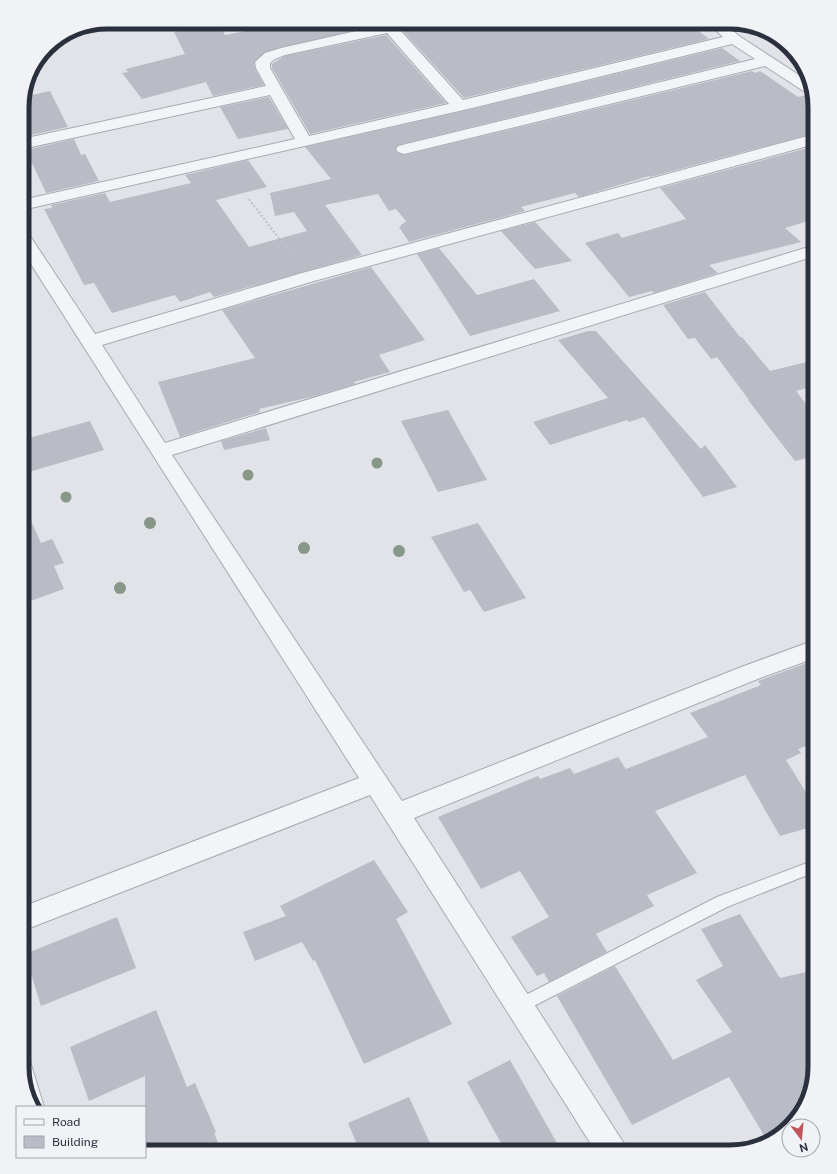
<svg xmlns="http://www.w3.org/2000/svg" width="837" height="1174" font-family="'Public Sans',sans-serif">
	<rect width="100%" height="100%" fill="#e1e3e8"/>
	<g fill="#b9bcc4">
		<polygon points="293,22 389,22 265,52 254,62 255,69 264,85 213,96 206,82 142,99 122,73 128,72 126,69 185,54 174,32 219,24 225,35"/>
		<polygon points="424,22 687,22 709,39 464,98 403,31 421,26"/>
		<polygon points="386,35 446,103 310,134 272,68 272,64 285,56"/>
		<polygon points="722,48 740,61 398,145 395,150 398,153 404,155 752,71 755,73 760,71 798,97 812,94 815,107 815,133 650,177 649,176 579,197 575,193 521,207 525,211 409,242 399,227 406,221 396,209 389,211 378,194 325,205 362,255 214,297 210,292 180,302 175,295 112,313 94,283 84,285 44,209 52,208 51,205 105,193 110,202 191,183 185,175 248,160 267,187 216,200 249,247 307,231 294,212 275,216 270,193 331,179 305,147 468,110"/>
		<polygon points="50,91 68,127 22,137 23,97"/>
		<polygon points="269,97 288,129 238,139 220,107"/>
		<polygon points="74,139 81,155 85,154 99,181 46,193 26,150"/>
		<polygon points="815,146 815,219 785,228 801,242 709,265 718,273 654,293 652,291 629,297 585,243 618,233 622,238 686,219 660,188"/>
		<polygon points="535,222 572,261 535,269 501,231"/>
		<polygon points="439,248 477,295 534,279 560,311 470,336 417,254"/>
		<polygon points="371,267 425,340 379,355 390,372 354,382 355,384 311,397 259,409 260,412 180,437 158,382 255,358 222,310"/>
		<polygon points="705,292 740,337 742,337 770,371 815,360 815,386 796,391 815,415 815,456 795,461 748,400 749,400 717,357 711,359 695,338 688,339 663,305"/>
		<polygon points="588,331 596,331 701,449 705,445 737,487 703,497 644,417 629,422 627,420 550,445 533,422 608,398 558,340"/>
		<polygon points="448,410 487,480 438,492 401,421"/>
		<polygon points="90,421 104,450 22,474 22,440"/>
		<polygon points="266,428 270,440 224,450 221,441"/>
		<polygon points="22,501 41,543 52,539 64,563 54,566 64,589 22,604"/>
		<polygon points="478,523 526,598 484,612 470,590 464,592 431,537"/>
		<polygon points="815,660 815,743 798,749 801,753 786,760 815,807 815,826 780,836 745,775 655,811 697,873 647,895 654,906 596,934 607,952 549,982 544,973 537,976 511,937 549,917 520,871 481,889 438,817 538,776 540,779 570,768 574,774 618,757 626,769 708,737 690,713 761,685 758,681"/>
		<polygon points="374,860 408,912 396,919 452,1024 364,1064 315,960 313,961 302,942 255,961 243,932 286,916 280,906"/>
		<polygon points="740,914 780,978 815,970 815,1067 804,1109 773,1141 768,1142 729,1077 632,1125 557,996 615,966 673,1060 732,1032 696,980 723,966 701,929"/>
		<polygon points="117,917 136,968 41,1006 25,954"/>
		<polygon points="156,1010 187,1087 195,1083 216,1132 214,1133 222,1152 145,1152 145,1076 89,1101 70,1047"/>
		<polygon points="510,1060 562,1152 506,1152 467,1082"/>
		<polygon points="409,1097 434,1152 360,1152 348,1123"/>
	</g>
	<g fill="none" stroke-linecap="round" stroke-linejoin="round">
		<defs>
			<g id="service">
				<polygon points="815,860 815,872 727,907 524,1011 519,1013 514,1011 511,1006 514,1001 717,897"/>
				<polygon points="22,1056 29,1058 44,1107 33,1107 22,1067"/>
			</g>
			<g id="minor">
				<path d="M 396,22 L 423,22 L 421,25 L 400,30 L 463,100 L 723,37 L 707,22 L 723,22 L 739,36 L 808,81 L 811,93 L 805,92 L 765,66 L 404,154 L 398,152 L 396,149 L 398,146 L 755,59 L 732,44 L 468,109 L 22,210 L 22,200 L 295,139 L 270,95 L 22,149 L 22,139 L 266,86 L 256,68 L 255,62 L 265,53 L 281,48 ZM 387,33 L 449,104 L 309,136 L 270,68 L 270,63 L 275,59 L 285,55 Z"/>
				<polygon points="815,134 815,144 314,281 102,345 165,443 815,245 815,256 172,455 402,801 744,666 815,640 815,658 760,678 414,818 623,1142 628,1152 596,1152 370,795 22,931 22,907 359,778 22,250 22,232 28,233 95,334 302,273"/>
			</g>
		</defs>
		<use href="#service" stroke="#a7aab2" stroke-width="2"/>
		<use href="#minor" stroke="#a7aab2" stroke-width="2"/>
		<polyline stroke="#bfc1c7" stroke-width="2" stroke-dasharray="2 2" stroke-linecap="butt" points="249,199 293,257"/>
		<use href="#service" fill="#f3f4f7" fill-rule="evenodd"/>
		<use href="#minor" fill="#f3f4f7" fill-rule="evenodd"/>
	</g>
	<g fill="#879788">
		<circle cx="377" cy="463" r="5.5"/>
		<circle cx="248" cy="475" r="5.5"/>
		<circle cx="66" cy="497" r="5.5"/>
		<circle cx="150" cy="523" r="6"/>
		<circle cx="304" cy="548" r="6"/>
		<circle cx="399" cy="551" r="6"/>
		<circle cx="120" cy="588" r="6"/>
	</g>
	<path d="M0 0H837V1174H0ZM107 29H730A78 78 0 0 1 808 107V1067A78 78 0 0 1 730 1145H107A78 78 0 0 1 29 1067V107A78 78 0 0 1 107 29Z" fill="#f0f2f6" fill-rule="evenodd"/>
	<path fill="none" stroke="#2b303e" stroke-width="5" d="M107 29H730A78 78 0 0 1 808 107V1067A78 78 0 0 1 730 1145H107A78 78 0 0 1 29 1067V107A78 78 0 0 1 107 29Z"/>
	<rect x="16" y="1106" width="130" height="52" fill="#f0f2f6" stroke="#a1a4ac"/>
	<rect x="24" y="1119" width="20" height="6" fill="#f3f4f7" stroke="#a1a4ac"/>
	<text x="52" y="1126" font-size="12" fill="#2b303e">Road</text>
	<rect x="24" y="1136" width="20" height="12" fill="#b9bcc4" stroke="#a1a4ac"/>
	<text x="52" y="1146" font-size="12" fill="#2b303e">Building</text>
	<g transform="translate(801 1138) rotate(164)"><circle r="19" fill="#f0f2f6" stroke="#a1a4ac"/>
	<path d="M0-3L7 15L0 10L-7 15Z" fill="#be555a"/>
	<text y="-6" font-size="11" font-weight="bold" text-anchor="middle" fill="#2b303e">N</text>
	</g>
</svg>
